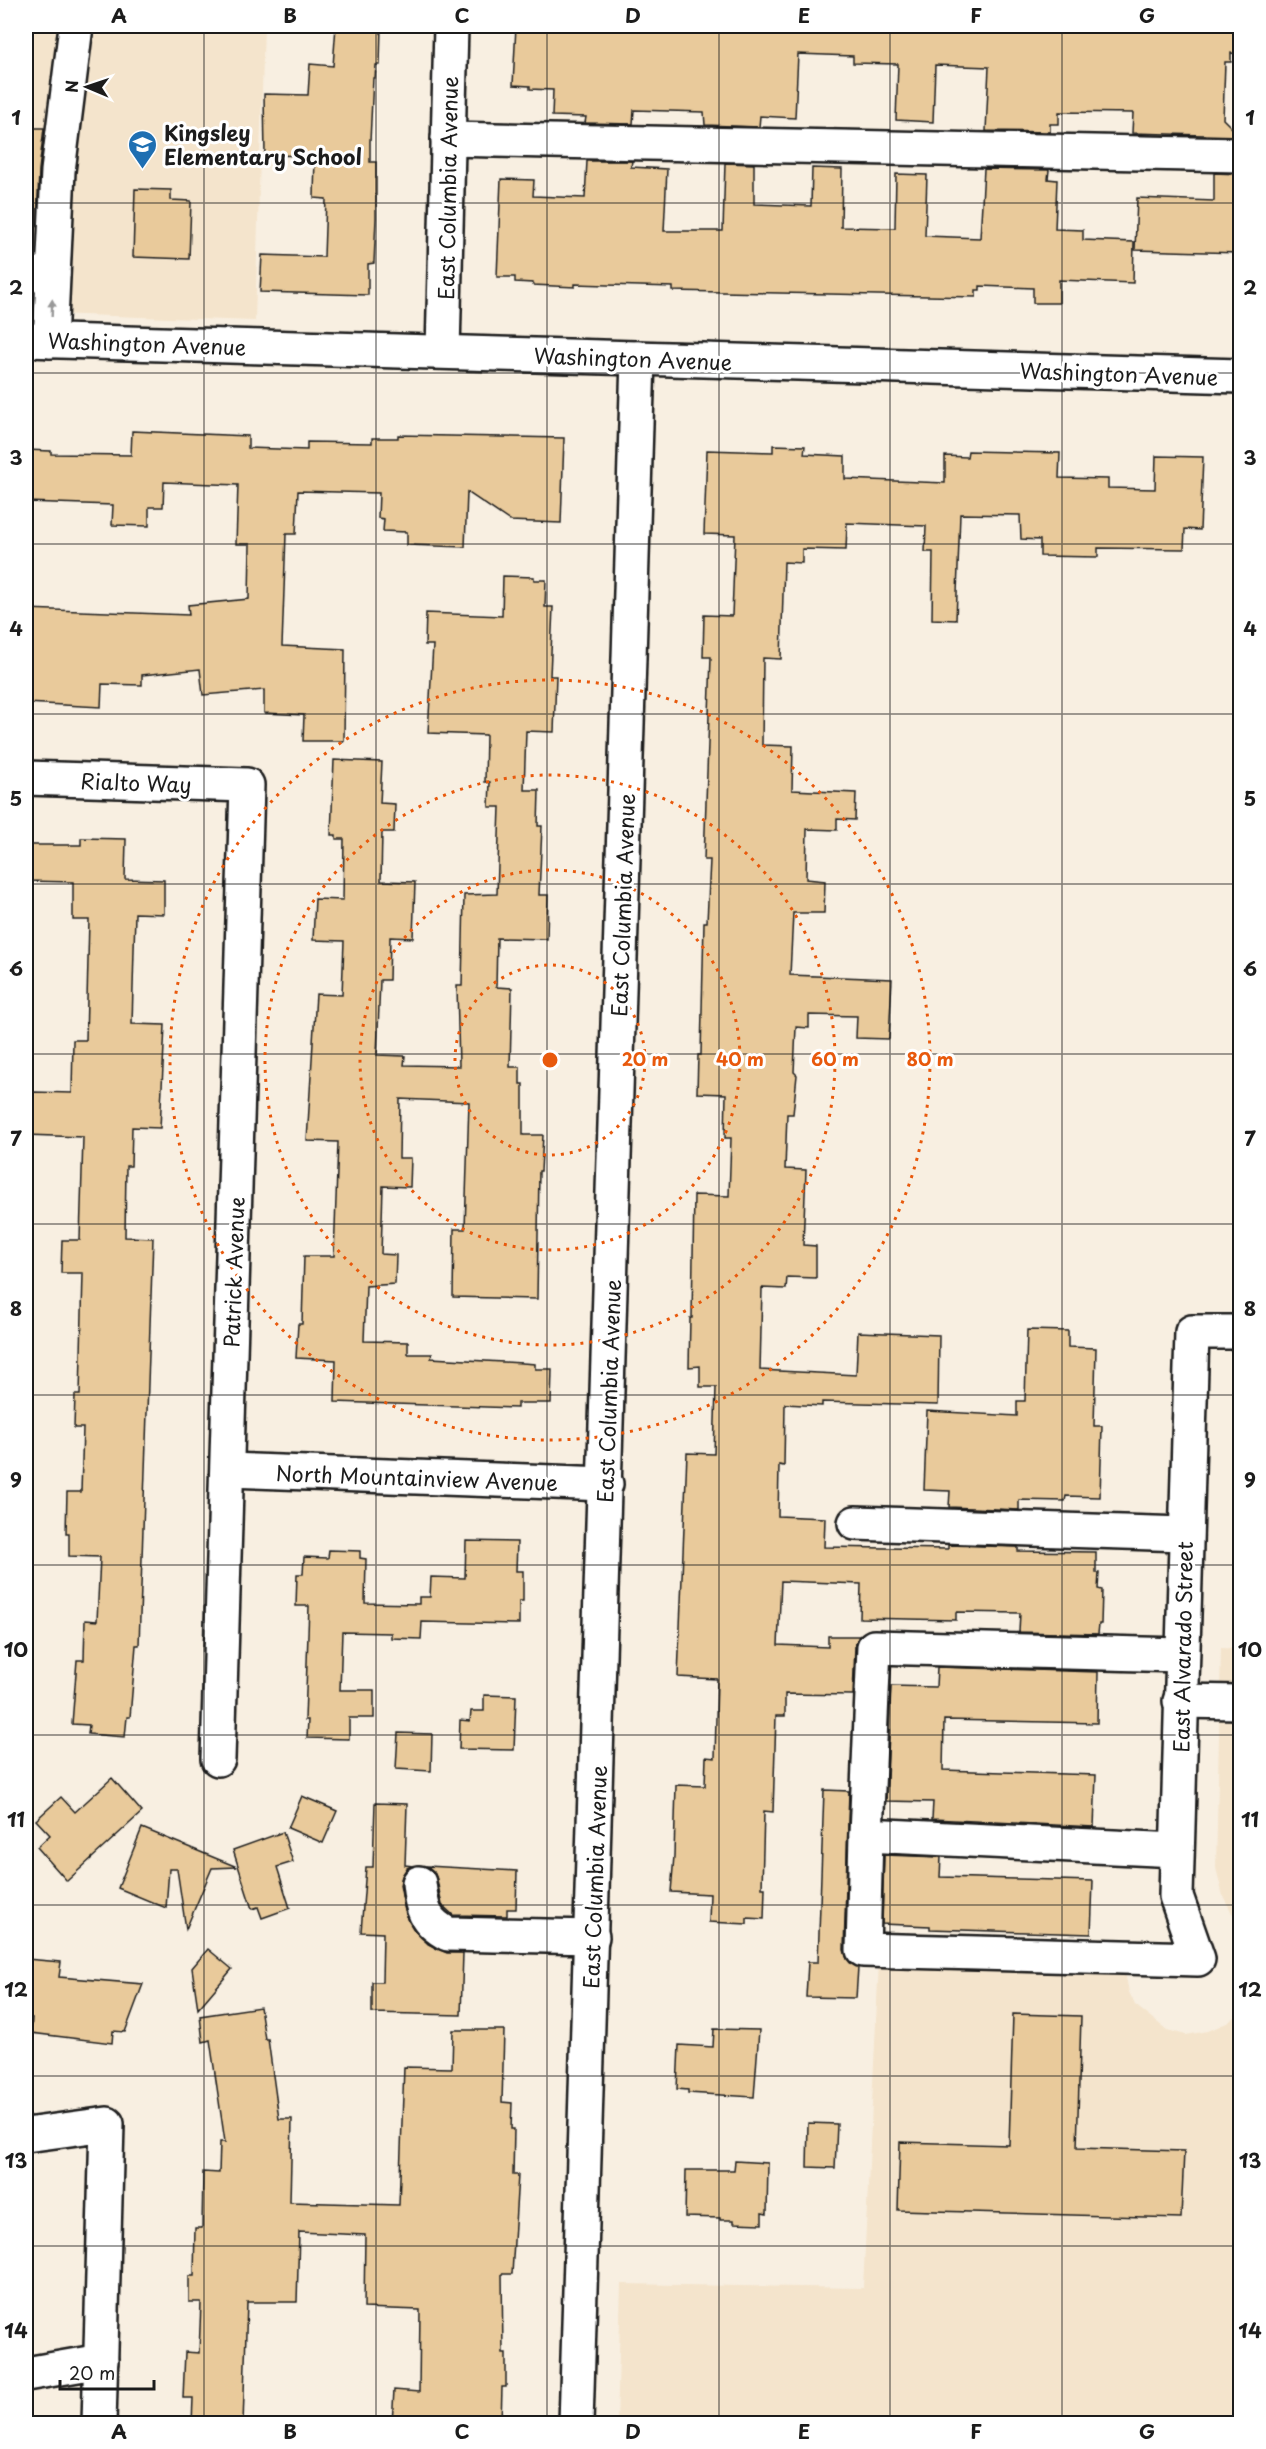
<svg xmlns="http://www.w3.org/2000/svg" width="1266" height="2449" font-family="'Playpen Sans',sans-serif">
	<rect width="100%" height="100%" fill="#f8efe1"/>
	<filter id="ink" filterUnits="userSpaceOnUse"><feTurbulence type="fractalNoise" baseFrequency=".0167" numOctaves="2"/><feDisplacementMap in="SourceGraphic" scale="12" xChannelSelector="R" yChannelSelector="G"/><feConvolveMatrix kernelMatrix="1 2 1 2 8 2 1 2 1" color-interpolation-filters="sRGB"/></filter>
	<g filter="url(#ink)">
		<g fill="#f4e4cc">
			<polygon points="26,26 264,26 255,321 26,313"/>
			<polygon points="1221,1648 1240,1649 1240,1928 1223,1896 1216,1868"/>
			<polygon points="879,1961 1124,1967 1129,1992 1135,2005 1167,2030 1186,2035 1208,2031 1229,2022 1240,2010 1240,2423 617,2424 621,2284 863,2288"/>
		</g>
		<g fill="#e9ca9b" stroke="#1c1c1c" stroke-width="1.5">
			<polygon points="336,26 381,26 380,65 376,65 375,78 373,78 370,141 370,162 376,162 376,218 374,263 368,264 368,295 260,292 262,255 324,257 326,199 314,198 315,156 265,155 264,94 308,95 310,64 333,66"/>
			<polygon points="516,26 1240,26 1240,54 1231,53 1231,62 1225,62 1223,119 1240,136 1132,133 1133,113 1059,112 1059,124 1050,124 1050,132 986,131 989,67 935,65 933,122 896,120 898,64 853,63 853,56 798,54 795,118 760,116 759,127 705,125 704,112 634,110 633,124 585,123 586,117 552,116 553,90 530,89 530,86 513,85"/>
			<polygon points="26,128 44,128 39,170 37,224 26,224"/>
			<polygon points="587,161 632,161 631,167 667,169 664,231 723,231 725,163 754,164 754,204 811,206 812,168 842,169 841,227 895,228 896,174 927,175 925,236 980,238 984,169 1049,170 1048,179 1057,180 1055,229 1083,230 1083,240 1134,242 1133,283 1059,280 1059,303 1033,303 1033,288 980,286 980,290 976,290 976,297 673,291 673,287 575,284 575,287 533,285 533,283 515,282 515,277 497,277 501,179 534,180 533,196 585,198"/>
			<polygon points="1214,173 1240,174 1240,253 1135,250 1137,198 1214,201"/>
			<polygon points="135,189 171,190 171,200 191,201 189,259 133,257"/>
			<polygon points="132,431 248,436 248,448 307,450 307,442 372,443 372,438 398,438 398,435 564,438 561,523 510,521 467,492 465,547 407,545 407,532 383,531 384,519 378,518 379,493 298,491 296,534 286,534 282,646 345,649 344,741 303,741 304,715 264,713 264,690 203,695 200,669 142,675 142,685 102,684 101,707 26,703 26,609 189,615 188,605 249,599 250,544 236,544 238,485 164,482 163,507 149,507 149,526 112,525 113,505 26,502 26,450 51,451 51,454 131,455"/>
			<polygon points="773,445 805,446 804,454 845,456 845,479 945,483 945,456 967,457 968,451 1060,453 1059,478 1108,479 1108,488 1155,489 1156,456 1203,457 1200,530 1185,529 1184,549 1098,548 1098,557 1040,556 1040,540 1021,539 1020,515 960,514 956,620 932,619 933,552 925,552 926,526 847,523 846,550 802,549 802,563 784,562 781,659 763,658 762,745 793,746 792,790 856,793 855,820 837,819 837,830 807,829 806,879 825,881 824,913 793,913 790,975 892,979 889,1039 856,1038 857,1016 809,1015 809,1028 796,1027 794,1072 797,1075 793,1114 787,1114 785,1169 806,1170 803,1245 816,1246 816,1278 787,1277 786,1289 762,1288 760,1370 856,1375 858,1332 939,1335 938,1405 822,1402 822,1406 785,1404 784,1466 779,1465 778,1516 825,1518 824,1547 948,1549 948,1545 1018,1547 1018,1551 1096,1552 1096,1573 1099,1573 1098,1589 1102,1590 1101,1624 1099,1624 1098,1634 1019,1632 1020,1613 956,1612 956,1620 860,1618 861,1584 781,1581 778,1645 828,1647 828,1636 859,1636 855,1646 853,1695 785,1694 785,1716 776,1716 773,1812 764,1811 762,1888 765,1888 764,1919 747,1918 747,1924 709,1922 710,1894 671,1892 674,1856 676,1785 705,1786 706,1757 715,1758 717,1679 678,1677 687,1453 714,1454 716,1387 700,1387 700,1366 689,1367 690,1318 692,1318 694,1195 729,1196 731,1138 725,1138 726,1094 697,1093 698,1055 701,1055 704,922 707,922 710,860 704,860 711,657 703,657 704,615 732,616 735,535 704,534 707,450 773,452"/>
			<polygon points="503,576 534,577 534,580 546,580 545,607 553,607 550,676 556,676 554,732 526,731 524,790 539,790 538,826 542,826 539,895 548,895 547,939 497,938 496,987 512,988 510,1067 520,1067 520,1084 523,1084 523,1135 543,1135 541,1171 539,1171 537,1299 453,1297 454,1229 465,1229 469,1102 400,1099 399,1158 411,1158 410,1187 383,1186 381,1254 396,1255 395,1284 366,1286 364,1341 408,1342 408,1354 432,1354 431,1358 522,1363 535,1364 535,1369 552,1369 551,1403 517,1403 517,1408 335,1402 336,1360 296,1358 298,1324 302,1324 304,1256 334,1256 338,1142 307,1141 316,994 342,995 344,941 313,940 315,899 343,900 344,839 336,839 336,835 331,835 334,760 382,762 380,803 395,804 394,832 382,832 381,881 415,882 413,938 390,937 389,980 380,980 377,1055 405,1056 404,1065 459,1066 457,986 462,986 464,895 497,894 500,807 489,807 490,782 485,782 486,735 428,733 433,645 425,645 426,613 502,616"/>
			<polygon points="81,838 126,839 125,879 164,880 164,914 135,913 132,1024 165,1025 160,1128 132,1127 131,1166 126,1166 125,1237 153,1238 139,1645 136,1645 130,1717 127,1717 125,1737 88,1734 89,1725 72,1724 77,1660 84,1660 85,1620 97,1621 100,1557 69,1556 69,1533 66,1533 67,1492 81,1492 83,1428 74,1428 75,1395 80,1395 83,1273 61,1273 62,1240 80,1240 83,1137 26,1135 26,1110 32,1110 33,1092 72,1093 73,1040 86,1040 89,920 73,920 73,882 26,881 26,845 81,845"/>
			<polygon points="1027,1330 1068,1331 1068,1347 1096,1348 1094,1426 1102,1426 1100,1497 1066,1496 1065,1501 1019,1500 1019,1510 949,1507 950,1491 924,1490 927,1411 1017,1416 1017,1401 1025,1401"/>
			<polygon points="466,1541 517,1542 516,1571 523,1571 523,1601 519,1601 519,1624 422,1622 421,1639 391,1638 391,1633 342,1632 340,1690 374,1690 374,1718 349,1718 349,1739 307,1738 308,1720 305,1720 309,1606 296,1606 297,1574 303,1574 304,1557 328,1558 329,1550 360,1551 360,1558 366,1559 365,1603 419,1604 419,1597 430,1597 431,1577 465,1578"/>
			<polygon points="937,1667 1098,1672 1097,1723 944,1720 943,1770 1096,1775 1094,1827 932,1819 933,1802 886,1801 891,1686 936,1687"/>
			<polygon points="484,1695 516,1696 514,1750 459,1749 460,1720 470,1721 471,1711 484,1711"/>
			<polygon points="398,1733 432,1734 431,1771 396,1769"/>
			<polygon points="112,1778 142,1812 67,1881 37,1847 50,1835 36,1820 61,1797 75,1812"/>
			<polygon points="824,1790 849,1791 844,1950 847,1959 858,1967 856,1998 806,1997 808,1962 818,1962"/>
			<polygon points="302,1796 337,1811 323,1843 288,1828"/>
			<polygon points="375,1803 407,1804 405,1865 413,1866 407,1868 402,1876 400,1885 405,1911 413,1928 428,1944 447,1953 463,1953 461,2015 372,2013 372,1982 382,1982 383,1933 361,1932 366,1867 373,1867"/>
			<polygon points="142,1828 237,1867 212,1868 186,1929 177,1869 169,1869 166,1908 118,1888"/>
			<polygon points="283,1832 293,1862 277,1867 290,1908 262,1918 258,1907 252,1909 233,1850"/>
			<polygon points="884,1855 941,1857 940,1877 1093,1881 1091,1934 930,1929 930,1926 882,1924"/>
			<polygon points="427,1866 517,1871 516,1909 507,1909 507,1916 453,1915 442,1905 437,1880 434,1872"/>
			<polygon points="208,1949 232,1969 198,2009 192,1968"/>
			<polygon points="26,1959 61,1962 59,1977 143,1984 125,2032 113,2031 112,2043 31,2033 32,2018 26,2017"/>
			<polygon points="260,2007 265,2039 268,2039 279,2119 292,2119 290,2202 399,2205 404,2067 452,2068 453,2030 504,2030 502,2102 512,2103 511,2129 514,2129 513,2175 518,2175 512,2274 502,2274 503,2353 506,2353 506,2387 502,2387 501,2424 392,2424 394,2390 419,2392 420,2310 364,2308 365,2235 299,2232 297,2302 247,2302 243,2424 192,2424 193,2398 183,2398 185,2352 199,2353 201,2302 189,2302 189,2276 194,2276 195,2228 202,2228 203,2172 219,2173 220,2142 225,2142 210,2040 203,2042 200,2016"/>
			<polygon points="1013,2014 1081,2016 1077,2148 1184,2151 1181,2218 898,2210 900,2142 1009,2145"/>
			<polygon points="714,2029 759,2030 754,2097 688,2093 688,2090 677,2089 679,2045 713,2047"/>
			<polygon points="808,2123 837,2124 835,2168 807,2167"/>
			<polygon points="735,2161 768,2163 767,2214 762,2213 762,2224 734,2223 734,2220 720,2220 720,2218 685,2217 686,2170 734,2170"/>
		</g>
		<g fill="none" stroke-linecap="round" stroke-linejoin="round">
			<defs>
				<g id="minor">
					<polyline points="448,139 1240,155"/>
					<polyline points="26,274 53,274"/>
					<polyline points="26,340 1240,376"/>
					<polyline points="50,341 58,171 76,26"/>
					<polyline points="443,351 451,26"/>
					<polyline points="26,778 247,785 218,1759"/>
					<polyline points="228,1470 606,1484"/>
					<polyline points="855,1523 1184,1534"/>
					<polyline points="1180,1701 1240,1702"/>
					<polyline points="866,1835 863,1950 1198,1959 1176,1896 1192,1332 1240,1332"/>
					<polyline points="1177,1850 866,1835 874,1647 1181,1655"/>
					<path d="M 419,1883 C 422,1908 423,1921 448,1934 L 592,1937"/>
					<polyline points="26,2135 107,2124 99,2424"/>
					<polyline points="26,2374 101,2361"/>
					<polyline points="576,2424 638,358"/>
				</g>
			</defs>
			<use href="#minor" stroke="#1c1c1c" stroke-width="38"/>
			<use href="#minor" stroke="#fff" stroke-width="33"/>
		</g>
		<defs><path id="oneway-solid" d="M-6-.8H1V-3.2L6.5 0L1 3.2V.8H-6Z" transform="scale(1.5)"/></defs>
		<use fill="#999" href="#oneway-solid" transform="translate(52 308) rotate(-88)"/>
	</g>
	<path fill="none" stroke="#1c1c1c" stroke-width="1.5" stroke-opacity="0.55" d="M 204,26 L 204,2424M 376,26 L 376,2424M 547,26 L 547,2424M 719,26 L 719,2424M 890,26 L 890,2424M 1062,26 L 1062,2424M 26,203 L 1240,203M 26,373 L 1240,373M 26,544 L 1240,544M 26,714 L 1240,714M 26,884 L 1240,884M 26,1054 L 1240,1054M 26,1224 L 1240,1224M 26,1395 L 1240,1395M 26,1565 L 1240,1565M 26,1735 L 1240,1735M 26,1905 L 1240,1905M 26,2076 L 1240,2076M 26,2246 L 1240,2246"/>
	<g fill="none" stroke="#e8590c" stroke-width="3" stroke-dasharray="3 6">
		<circle cx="550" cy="1060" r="95"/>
		<circle cx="550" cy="1060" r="190"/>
		<circle cx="550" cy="1060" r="285"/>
		<circle cx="550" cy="1060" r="380"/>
	</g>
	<defs>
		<symbol id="school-pin" viewBox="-11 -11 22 30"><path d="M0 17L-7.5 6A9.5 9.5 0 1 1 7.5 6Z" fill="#1f6fb2" stroke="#fff"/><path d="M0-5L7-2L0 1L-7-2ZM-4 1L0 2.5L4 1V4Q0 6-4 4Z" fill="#fff"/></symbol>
	</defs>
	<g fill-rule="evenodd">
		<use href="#school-pin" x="126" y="128" width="33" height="45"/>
	</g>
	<g text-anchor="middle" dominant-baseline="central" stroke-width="6" stroke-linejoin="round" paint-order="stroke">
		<g font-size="21" font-weight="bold" fill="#1c1c1c" stroke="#fff" text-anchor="start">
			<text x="164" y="132">Kingsley<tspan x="164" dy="24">Elementary School</tspan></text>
		</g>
		<g font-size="21" fill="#1c1c1c" stroke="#fff">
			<text transform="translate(447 188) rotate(-89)">East Columbia Avenue</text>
			<text transform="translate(147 343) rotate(2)">Washington Avenue</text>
			<text transform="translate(633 358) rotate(2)">Washington Avenue</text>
			<text transform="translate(1119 373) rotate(2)">Washington Avenue</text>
			<text transform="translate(136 782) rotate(2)">Rialto Way</text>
			<text transform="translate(622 905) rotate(-88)">East Columbia Avenue</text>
			<text transform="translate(233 1272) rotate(-88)">Patrick Avenue</text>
			<text transform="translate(608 1391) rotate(-88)">East Columbia Avenue</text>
			<text transform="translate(417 1477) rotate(2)">North Mountainview Avenue</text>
			<text transform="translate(1182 1647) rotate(-89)">East Alvarado Street</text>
			<text transform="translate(594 1877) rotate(-88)">East Columbia Avenue</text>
		</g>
	</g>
	<circle cx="550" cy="1060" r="9" fill="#e8590c" stroke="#fff" stroke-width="3"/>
	<g font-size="18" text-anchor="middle" font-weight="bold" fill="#e8590c" stroke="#fff" stroke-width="6" stroke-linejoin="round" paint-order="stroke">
		<text x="645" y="1066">20 m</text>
		<text x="740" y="1066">40 m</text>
		<text x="835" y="1066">60 m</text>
		<text x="930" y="1066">80 m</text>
	</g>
	<rect width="1266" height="2449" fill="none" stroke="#fff" stroke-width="66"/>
	<g transform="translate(87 87) rotate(272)" stroke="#ffffff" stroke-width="4.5" paint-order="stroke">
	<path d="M0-4.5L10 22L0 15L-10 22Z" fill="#1c1c1c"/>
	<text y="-9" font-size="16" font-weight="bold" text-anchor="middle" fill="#1c1c1c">N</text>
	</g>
	<path d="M60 2380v9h94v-9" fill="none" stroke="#1c1c1c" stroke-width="3"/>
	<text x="69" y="2380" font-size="18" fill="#1c1c1c" stroke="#ffffff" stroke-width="4.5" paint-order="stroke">20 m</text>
	<rect x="33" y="33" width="1200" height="2383" fill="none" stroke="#1c1c1c" stroke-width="2"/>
	<g font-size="20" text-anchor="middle" font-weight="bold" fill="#1c1c1c">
		<text x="119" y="23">A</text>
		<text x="290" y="23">B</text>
		<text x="462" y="23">C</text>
		<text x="633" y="23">D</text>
		<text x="804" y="23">E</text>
		<text x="976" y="23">F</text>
		<text x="1147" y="23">G</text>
		<text x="16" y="125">1</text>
		<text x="1250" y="125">1</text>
		<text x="16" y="295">2</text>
		<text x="1250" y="295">2</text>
		<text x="16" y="465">3</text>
		<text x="1250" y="465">3</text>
		<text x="16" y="636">4</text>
		<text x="1250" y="636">4</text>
		<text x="16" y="806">5</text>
		<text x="1250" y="806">5</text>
		<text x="16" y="976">6</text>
		<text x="1250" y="976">6</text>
		<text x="16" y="1146">7</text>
		<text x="1250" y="1146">7</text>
		<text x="16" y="1316">8</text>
		<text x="1250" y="1316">8</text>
		<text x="16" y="1487">9</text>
		<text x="1250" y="1487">9</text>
		<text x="16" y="1657">10</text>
		<text x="1250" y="1657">10</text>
		<text x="16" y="1827">11</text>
		<text x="1250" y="1827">11</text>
		<text x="16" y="1997">12</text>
		<text x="1250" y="1997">12</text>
		<text x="16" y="2168">13</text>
		<text x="1250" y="2168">13</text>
		<text x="16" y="2338">14</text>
		<text x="1250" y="2338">14</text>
		<text x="119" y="2439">A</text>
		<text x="290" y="2439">B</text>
		<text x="462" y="2439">C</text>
		<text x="633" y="2439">D</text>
		<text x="804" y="2439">E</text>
		<text x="976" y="2439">F</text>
		<text x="1147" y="2439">G</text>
	</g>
</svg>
